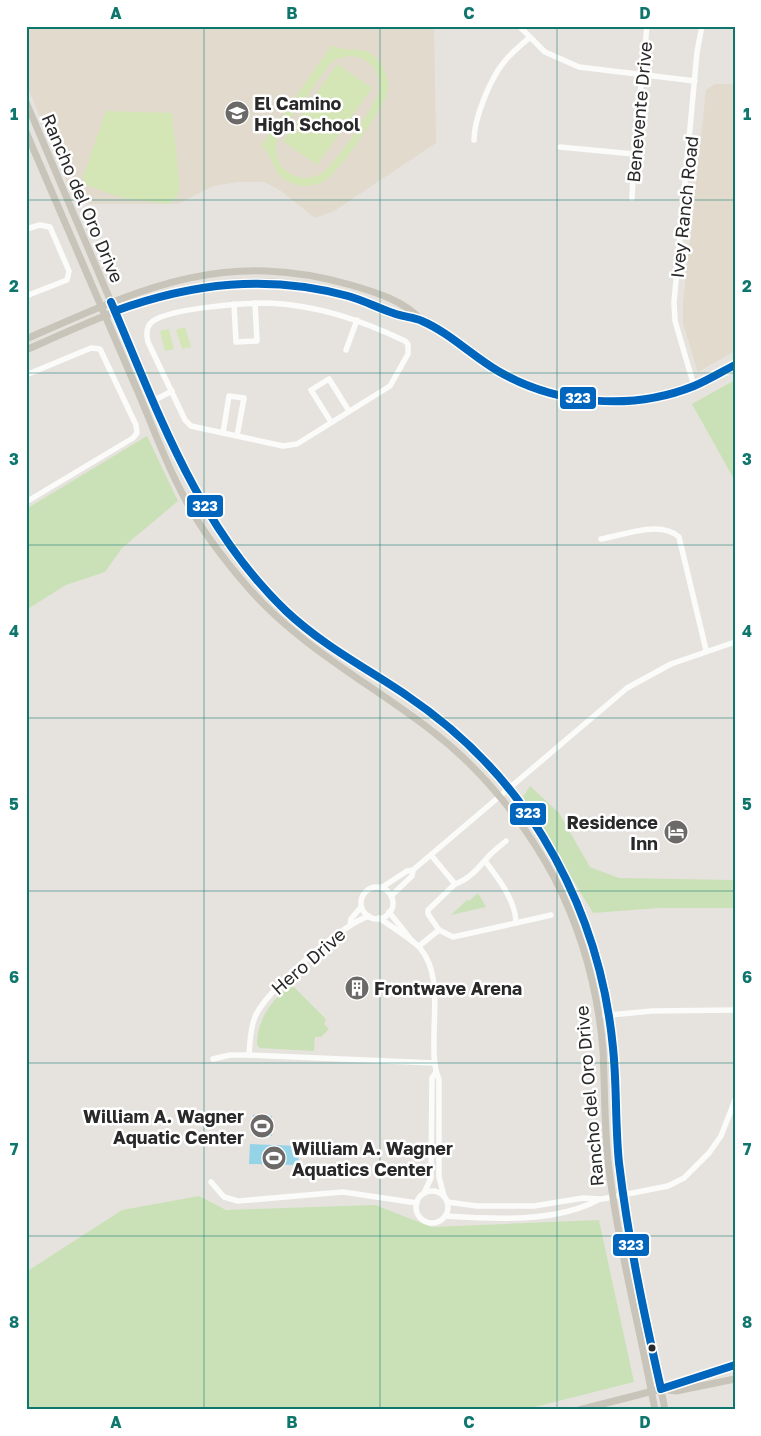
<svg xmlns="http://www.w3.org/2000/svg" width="761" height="1436" font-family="'Golos Text',sans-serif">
	<rect width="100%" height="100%" fill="#e6e3de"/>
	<g fill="#e1dacd">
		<polygon points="26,26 434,26 436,143 334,211 315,218 281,191 264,182 238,182 213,186 178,204 76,204 26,83"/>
		<polygon points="715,84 735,84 735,351 698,372 683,323 683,303 706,90"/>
	</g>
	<g fill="#cae1b8">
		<polygon points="735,380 735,481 692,404"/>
		<polygon points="147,436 178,501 122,548 105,572 66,585 26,610 26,509"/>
		<polygon points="530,786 559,813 590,867 619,878 735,880 735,908 659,908 593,913 523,797"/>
		<polygon points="478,893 486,907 451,915 467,900 469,901"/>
		<path d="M 291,984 L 324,1017 L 326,1021 L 324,1024 L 329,1029 L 321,1037 L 315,1037 L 314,1051 L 260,1048 L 257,1045 C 257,1019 272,1000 291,984 Z"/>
		<polygon points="199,1196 226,1210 375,1205 432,1227 599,1220 634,1382 523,1410 26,1410 26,1272 122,1210"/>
	</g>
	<g fill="#d4e5b6" fill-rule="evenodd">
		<path d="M 332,45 C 347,55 364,41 380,62 C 386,70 389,81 388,91 C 385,105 340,171 327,179 C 318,186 305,188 294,184 C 269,176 276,156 261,146 ZM 350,56 C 373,57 385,78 377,98 C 367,115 336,164 322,173 C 309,181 293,179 283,168 C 275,158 274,146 279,135 L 329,65 L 336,59 Z"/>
		<polygon points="337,64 372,88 317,165 283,141"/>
		<polygon points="106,111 172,113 180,188 177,196 169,204 122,198 86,185 83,177"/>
		<polygon points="185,327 191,347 182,349 176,330"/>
		<polygon points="169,329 174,349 165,351 160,331"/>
	</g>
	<g fill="#95d3e6">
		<polygon points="253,1115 272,1116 272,1136 252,1135"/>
		<polygon points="250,1144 300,1146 298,1165 249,1164"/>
	</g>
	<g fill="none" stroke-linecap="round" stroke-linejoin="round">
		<g stroke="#fbfbfa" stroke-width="5.5">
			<polyline points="519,26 545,52 579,67 695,81"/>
			<path d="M 474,140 C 474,119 490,79 504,62 C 511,53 521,45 529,38"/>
			<polyline points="560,147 634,154"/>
			<polyline points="26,175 26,184"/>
			<polyline points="632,198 634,154 647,26"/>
			<polyline points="26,229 40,225 50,227 69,271 67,280 26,296"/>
			<path d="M 268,303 C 317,305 361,320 405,341 L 408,344 L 408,354 L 390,386 L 297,444 L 283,446 L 191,426 L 185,420 L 148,342 C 146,334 146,326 153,321 C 172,308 244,303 268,303 Z"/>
			<polyline points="234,304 236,342 257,341 255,303"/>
			<polyline points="346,350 357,320"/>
			<polyline points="26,375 91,348 100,349 136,425 137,433 133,438 26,502"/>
			<polyline points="694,386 675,321 674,302 697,52 702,26"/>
			<polyline points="153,401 172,391"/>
			<polyline points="331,422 311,390 329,379 349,411"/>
			<polyline points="223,433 229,396 244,398 237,436"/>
			<path d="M 601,539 C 624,535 660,520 679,537 L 706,650"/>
			<polyline points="431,855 455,884 428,910 428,914 439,930"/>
			<path d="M 455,884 C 470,879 478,868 488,857 C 493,851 500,846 506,841"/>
			<circle cx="377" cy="903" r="16"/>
			<polyline points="381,888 407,871 413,870 627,688 671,664 735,642"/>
			<polyline points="391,896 412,876 413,870"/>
			<polyline points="389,912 412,941"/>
			<path d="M 379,918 C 389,925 413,940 420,948 C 440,972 434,1007 434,1037 C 434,1050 433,1066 439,1079 L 439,1177 L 444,1196"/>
			<polyline points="516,923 551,915"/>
			<polyline points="350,925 351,919 361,907"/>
			<path d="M 419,946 L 439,930 L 453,937 L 516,923 C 516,901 498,878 485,861"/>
			<polyline points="599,1016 652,1011 735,1010"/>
			<path d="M 249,1055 C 250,1042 250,1029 255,1017 C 265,991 342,924 369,916"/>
			<polyline points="213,1059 230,1055 249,1055 435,1063"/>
			<polyline points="211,1182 224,1197 238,1201 343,1192 417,1203"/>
			<circle cx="432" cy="1207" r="16"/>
			<polyline points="424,1193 431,1178 432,1078 436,1072"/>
			<polyline points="447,1202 477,1206 534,1206 583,1198 602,1199 668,1186 684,1178 709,1153 721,1136 735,1100"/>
			<path d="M 445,1216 C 493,1219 555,1223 598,1200"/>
		</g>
		<g stroke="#c8c4b9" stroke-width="7">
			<path d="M 26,102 L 179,462 C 215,536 264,599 331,647 C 355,665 382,679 407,695 C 435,714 461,736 484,761 C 558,839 604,942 613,1048 C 616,1087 614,1127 619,1166 C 629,1248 650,1329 665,1410"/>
			<path d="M 26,132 C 63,216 98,301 135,385 C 150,419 162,454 179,487 C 196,523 220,555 246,585 C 298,646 370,683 432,731 C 482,769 526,824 555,879 C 582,932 598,992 603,1050 C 605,1090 604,1129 609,1169 C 619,1250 640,1329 655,1410"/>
			<path d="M 26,339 C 140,289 223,248 351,285 C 375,292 405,301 421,320 C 451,337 477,361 508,377 C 562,405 637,409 694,386 C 708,380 721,372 735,365"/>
			<path d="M 26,350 C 120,308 207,266 313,287 C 333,291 352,296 372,303 C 388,309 403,319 421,320"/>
			<polyline points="661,1389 676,1391 735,1379"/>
			<polyline points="579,1410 661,1389 674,1383 735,1365"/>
		</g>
		<defs>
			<g id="bus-1">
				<path d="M 111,302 C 158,412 198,527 286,611 C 322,645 366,668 406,695 C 461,732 509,781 543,837 C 582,901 606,974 613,1048 C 617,1086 615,1124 619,1163 C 628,1239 644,1314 661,1389 L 735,1365"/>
				<path d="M 115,311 C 192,283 268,274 348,296 C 363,300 378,308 393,313 C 403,317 414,317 422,321 C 450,333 472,356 498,371 C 556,405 632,411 694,386 C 708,380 721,372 735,365"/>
			</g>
		</defs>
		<use href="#bus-1" stroke="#fff" stroke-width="11"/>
		<use href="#bus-1" stroke="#0065bd" stroke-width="8"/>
	</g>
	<path fill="none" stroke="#0f766e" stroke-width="1" stroke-opacity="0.55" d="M 204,26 L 204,1410M 380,26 L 380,1410M 557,26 L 557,1410M 26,200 L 735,200M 26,373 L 735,373M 26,545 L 735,545M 26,718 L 735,718M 26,891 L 735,891M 26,1063 L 735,1063M 26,1236 L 735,1236"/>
	<defs>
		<symbol id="school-disc" viewBox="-11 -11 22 22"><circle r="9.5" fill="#6b6a68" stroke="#fff"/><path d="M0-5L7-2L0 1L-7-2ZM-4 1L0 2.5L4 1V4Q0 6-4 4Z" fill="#fff"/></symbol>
		<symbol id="hotel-disc" viewBox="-11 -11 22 22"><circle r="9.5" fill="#6b6a68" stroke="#fff"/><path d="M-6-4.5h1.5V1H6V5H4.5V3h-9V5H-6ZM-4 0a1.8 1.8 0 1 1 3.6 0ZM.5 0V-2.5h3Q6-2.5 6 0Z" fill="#fff"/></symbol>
		<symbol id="building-disc" viewBox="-11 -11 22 22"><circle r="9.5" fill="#6b6a68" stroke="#fff"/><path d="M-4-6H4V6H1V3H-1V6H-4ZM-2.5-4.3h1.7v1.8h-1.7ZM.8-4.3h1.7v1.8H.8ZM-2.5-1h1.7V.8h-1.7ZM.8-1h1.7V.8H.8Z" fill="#fff"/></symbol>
		<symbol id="stadium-disc" viewBox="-11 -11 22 22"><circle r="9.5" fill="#6b6a68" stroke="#fff"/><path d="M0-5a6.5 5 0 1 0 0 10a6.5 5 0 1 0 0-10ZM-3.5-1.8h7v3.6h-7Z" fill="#fff"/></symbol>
	</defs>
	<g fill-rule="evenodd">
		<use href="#school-disc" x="223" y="99" width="28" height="28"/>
		<use href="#hotel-disc" x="662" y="818" width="28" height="28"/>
		<use href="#building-disc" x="343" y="974" width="28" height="28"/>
		<use href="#stadium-disc" x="248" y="1112" width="28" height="28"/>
		<use href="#stadium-disc" x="260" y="1144" width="28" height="28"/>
	</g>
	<circle fill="#292929" stroke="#fff" stroke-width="2" cx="652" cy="1348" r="4.5"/>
	<g text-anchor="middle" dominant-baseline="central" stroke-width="5" stroke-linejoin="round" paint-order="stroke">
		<g font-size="18" font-weight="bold" fill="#292929" stroke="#fff" text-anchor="start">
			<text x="254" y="103">El Camino<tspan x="254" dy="21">High School</tspan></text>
			<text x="658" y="822" text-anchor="end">Residence<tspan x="658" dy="21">Inn</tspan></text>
			<text x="374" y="988">Frontwave Arena</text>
			<text x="244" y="1116" text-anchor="end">William A. Wagner<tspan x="244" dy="21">Aquatic Center</tspan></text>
			<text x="292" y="1148">William A. Wagner<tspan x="292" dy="21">Aquatics Center</tspan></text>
		</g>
		<g font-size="18" fill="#292929" stroke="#fff">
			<text transform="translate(639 112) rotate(-85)">Benevente Drive</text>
			<text transform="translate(83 198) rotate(67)">Rancho del Oro Drive</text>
			<text transform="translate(684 207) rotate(-84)">Ivey Ranch Road</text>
			<text transform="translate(308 961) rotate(-41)">Hero Drive</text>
			<text transform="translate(589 1096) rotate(-95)">Rancho del Oro Drive</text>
		</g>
	</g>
	<g stroke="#fff" stroke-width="2">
		<rect x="559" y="386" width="38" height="24" rx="5" fill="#0065bd"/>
		<rect x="186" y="494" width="38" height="24" rx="5" fill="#0065bd"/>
		<rect x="509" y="802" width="38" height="24" rx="5" fill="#0065bd"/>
		<rect x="612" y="1233" width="38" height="24" rx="5" fill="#0065bd"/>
	</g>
	<g font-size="14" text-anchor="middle" font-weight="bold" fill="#fff">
		<text x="578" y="403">323</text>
		<text x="205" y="511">323</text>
		<text x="528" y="818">323</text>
		<text x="631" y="1250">323</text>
	</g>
	<rect width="761" height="1436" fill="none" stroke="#ffffff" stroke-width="55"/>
	<rect x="28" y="28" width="706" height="1380" fill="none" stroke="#0f766e" stroke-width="2"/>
	<g font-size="16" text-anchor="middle" font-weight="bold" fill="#0f766e">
		<text x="116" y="19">A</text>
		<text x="292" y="19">B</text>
		<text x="469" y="19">C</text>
		<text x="645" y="19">D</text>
		<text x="14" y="120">1</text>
		<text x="747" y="120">1</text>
		<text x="14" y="292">2</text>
		<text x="747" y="292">2</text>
		<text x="14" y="465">3</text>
		<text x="747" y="465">3</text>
		<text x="14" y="637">4</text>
		<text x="747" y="637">4</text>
		<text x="14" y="810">5</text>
		<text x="747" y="810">5</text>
		<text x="14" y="983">6</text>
		<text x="747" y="983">6</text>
		<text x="14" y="1155">7</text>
		<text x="747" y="1155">7</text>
		<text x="14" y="1328">8</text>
		<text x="747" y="1328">8</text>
		<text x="116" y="1428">A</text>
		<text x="292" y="1428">B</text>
		<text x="469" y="1428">C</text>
		<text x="645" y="1428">D</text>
	</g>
</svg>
